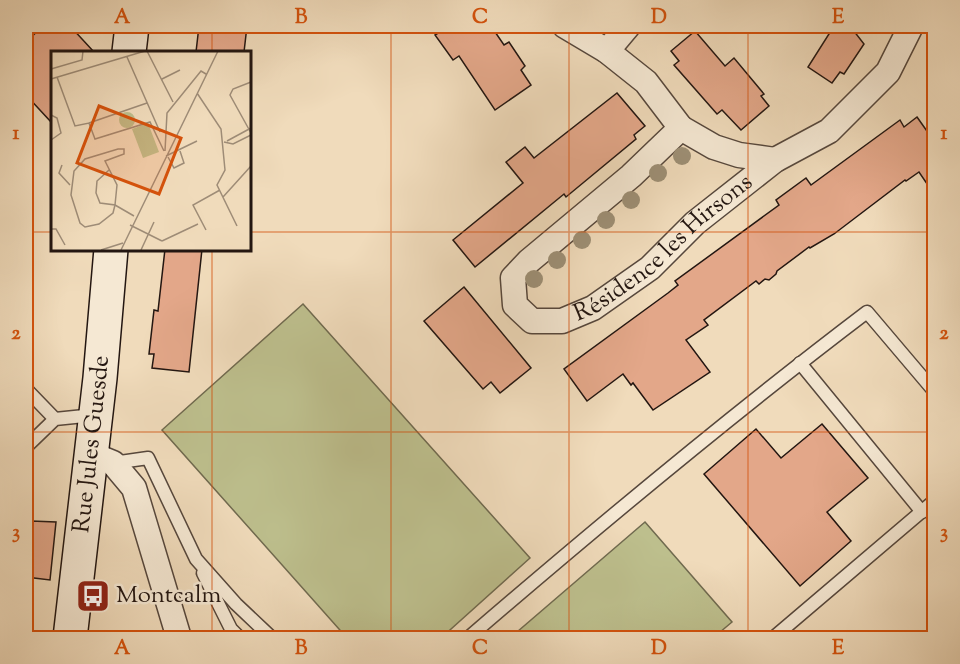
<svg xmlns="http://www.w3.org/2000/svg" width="960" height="664" font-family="'Sorts Mill Goudy',serif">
	<rect width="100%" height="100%" fill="#f0dbbb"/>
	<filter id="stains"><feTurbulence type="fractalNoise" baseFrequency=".00333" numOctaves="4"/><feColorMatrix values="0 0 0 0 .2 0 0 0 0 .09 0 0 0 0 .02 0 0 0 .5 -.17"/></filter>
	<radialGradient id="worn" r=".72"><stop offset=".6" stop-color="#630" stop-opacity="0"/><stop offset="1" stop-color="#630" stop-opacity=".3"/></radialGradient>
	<g fill="#bdbf8d" stroke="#706a4f" stroke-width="1.5">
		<polygon points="303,304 530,558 441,638 347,638 162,430"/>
		<polygon points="645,522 732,622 713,638 510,638"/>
	</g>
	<g fill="#e3a789" stroke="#231611" stroke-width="1.5">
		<polygon points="43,26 70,26 94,52 52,52 52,123 26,95 26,42"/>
		<polygon points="199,26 247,26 244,52 196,52"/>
		<polygon points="449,26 491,26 504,45 509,42 525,66 521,70 531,85 495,110 459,56 453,60 435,35"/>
		<polygon points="834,26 850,26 864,44 844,74 840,72 832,83 808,67"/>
		<polygon points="695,31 725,66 734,58 764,94 761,96 769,106 741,130 722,110 717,114 674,65 679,61 671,51"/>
		<polygon points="617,93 645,126 634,135 636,139 566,197 564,194 475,267 453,240 523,183 506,162 525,147 534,158"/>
		<polygon points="917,117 934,141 934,194 919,172 906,181 905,180 834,234 810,248 809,247 777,271 776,274 769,280 765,279 759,284 756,281 704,320 708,325 686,340 710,372 653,410 633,383 631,385 623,374 587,401 564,369 668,293 678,285 675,281 779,205 776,200 806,178 811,185 900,120 904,127"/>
		<polygon points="165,249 202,249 189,372 152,368 154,354 149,354 154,310 158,311"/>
		<polygon points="464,287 531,368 500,393 491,382 483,389 424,321"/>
		<polygon points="822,424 868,478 827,512 851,541 800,586 704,474 756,429 781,458"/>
		<polygon points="31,521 56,522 50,580 26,577"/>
	</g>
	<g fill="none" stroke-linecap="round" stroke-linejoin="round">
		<defs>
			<g id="lane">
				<polyline points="800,363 922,512"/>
				<polyline points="26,389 55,419"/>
				<polyline points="26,447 55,419 94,415"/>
				<polyline points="113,463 148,458 196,559 236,604 272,638"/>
				<polyline points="203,573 231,629 240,638"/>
				<path d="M 468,638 C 598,526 730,416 867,312 L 934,391"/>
				<polyline points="773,638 934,501"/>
			</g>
			<g id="street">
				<path id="s1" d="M 565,26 L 607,51 L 646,82 L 681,128 L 631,176 L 529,261 L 513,278 L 515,305 L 532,321 L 562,321 L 593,308 L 650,268 L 695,223 L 775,160 L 829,131 L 888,72 L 911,26"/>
				<polyline points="607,51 628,26"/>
				<polyline points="681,128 714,147 739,155 775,160"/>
				<polyline points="91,454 113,463 134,488 179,638"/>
			</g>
			<g id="secondary">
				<polyline points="129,52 132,26"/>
				<path id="s2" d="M 70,638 L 100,378 L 111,249"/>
			</g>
		</defs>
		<use href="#lane" stroke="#56473c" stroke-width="15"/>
		<use href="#street" stroke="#56473c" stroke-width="27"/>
		<use href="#secondary" stroke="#231611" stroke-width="36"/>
		<use href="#lane" stroke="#f5e8d3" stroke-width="12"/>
		<use href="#street" stroke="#f5e8d3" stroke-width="24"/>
		<use href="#secondary" stroke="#f5e8d3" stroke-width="33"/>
	</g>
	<g fill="#9d8f75">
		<circle cx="682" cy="156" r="9"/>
		<circle cx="658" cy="173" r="9"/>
		<circle cx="631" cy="200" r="9"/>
		<circle cx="606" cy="220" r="9"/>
		<circle cx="582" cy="240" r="9"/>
		<circle cx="557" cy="260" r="9"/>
		<circle cx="534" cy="279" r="9"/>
	</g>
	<path fill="none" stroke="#d4520c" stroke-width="1.5" stroke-opacity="0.55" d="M 212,26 L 212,52M 391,26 L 391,638M 569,26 L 569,638M 748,26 L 748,638M 26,232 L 52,232M 249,232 L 934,232M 212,249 L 212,638M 26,432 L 934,432"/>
	<defs>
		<symbol id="bus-square" viewBox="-11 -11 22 22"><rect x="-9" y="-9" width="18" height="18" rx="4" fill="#8f2418" stroke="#f5e8d3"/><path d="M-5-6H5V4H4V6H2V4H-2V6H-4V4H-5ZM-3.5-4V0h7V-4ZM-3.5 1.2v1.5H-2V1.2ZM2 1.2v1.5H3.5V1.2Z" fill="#fff"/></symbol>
	</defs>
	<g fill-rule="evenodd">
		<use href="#bus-square" x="74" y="577" width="38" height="38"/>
	</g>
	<g text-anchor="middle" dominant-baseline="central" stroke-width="5" stroke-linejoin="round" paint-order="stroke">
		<g font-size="24" fill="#231611" stroke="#f5e8d3">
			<text stroke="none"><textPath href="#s1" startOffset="588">Résidence les Hirsons</textPath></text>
			<text stroke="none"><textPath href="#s2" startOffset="195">Rue Jules Guesde</textPath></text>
		</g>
		<g font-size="24" fill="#231611" stroke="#f5e8d3" text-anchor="start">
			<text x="116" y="596">Montcalm</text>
		</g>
	</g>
	<g transform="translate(51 51)">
		<rect width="200" height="200" fill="#f0dbbb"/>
		<path d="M68 69a8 8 0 1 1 16 0a8 8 0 1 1-16 0ZM 97,72 L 108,101 L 92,107 L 81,78 Z" fill="#bdbf8d"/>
		<path fill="none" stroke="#9e8c77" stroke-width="1.5" d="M 96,0 L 122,51M 76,6 L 109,81M 0,18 L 31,9 L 32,0M 6,26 L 24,75 L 38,72 L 44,88 L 99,71 L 113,100M 0,28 L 94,0M 111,28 L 129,19M 200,31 L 182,38 L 179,44 L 200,82M 146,42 L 170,78 L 174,119 L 166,134 L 186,175M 0,64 L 6,67 L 10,82 L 0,89M 38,72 L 96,52M 176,90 L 200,77M 173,91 L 182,93 L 200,84M 114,100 L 116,62 L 150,20 L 155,23M 115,105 L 146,90M 117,106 L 123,117 L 133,112 L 129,100M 11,114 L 8,122 L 19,134M 58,119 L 46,130 L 45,142 L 49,152 L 64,154 L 62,162 L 48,173 L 34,176 L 29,172 L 20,144 L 23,120 L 34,108 L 67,98 L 73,98 L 73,103 L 54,110 L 66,134 L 64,154 L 83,165M 172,146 L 200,115M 79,174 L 111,190M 0,178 L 5,178 L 14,194M 155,179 L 142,154 L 169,139M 111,190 L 147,173M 50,199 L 72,192M 70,199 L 167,0M 90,199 L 103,171"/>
		<path fill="#d4520c" fill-opacity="0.15" stroke="#d4520c" stroke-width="3" d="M 48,55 L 130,87 L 108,143 L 26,112 Z"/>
		<rect width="200" height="200" fill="none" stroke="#231611" stroke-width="3"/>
	</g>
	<rect width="960" height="664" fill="none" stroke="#f0dbbb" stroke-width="66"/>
	<rect x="33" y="33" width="894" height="598" fill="none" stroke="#d4520c" stroke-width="2"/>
	<g font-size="20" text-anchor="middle" font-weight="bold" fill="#d4520c">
		<text x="122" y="23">A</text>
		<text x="301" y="23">B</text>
		<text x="480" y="23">C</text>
		<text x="659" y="23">D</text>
		<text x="838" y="23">E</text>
		<text x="16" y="139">1</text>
		<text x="944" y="139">1</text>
		<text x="16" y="339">2</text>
		<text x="944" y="339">2</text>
		<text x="16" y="538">3</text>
		<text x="944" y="538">3</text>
		<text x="122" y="654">A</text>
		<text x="301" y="654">B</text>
		<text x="480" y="654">C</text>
		<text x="659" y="654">D</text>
		<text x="838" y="654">E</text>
	</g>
	<rect width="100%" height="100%" filter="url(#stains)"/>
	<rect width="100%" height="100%" fill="url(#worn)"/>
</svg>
